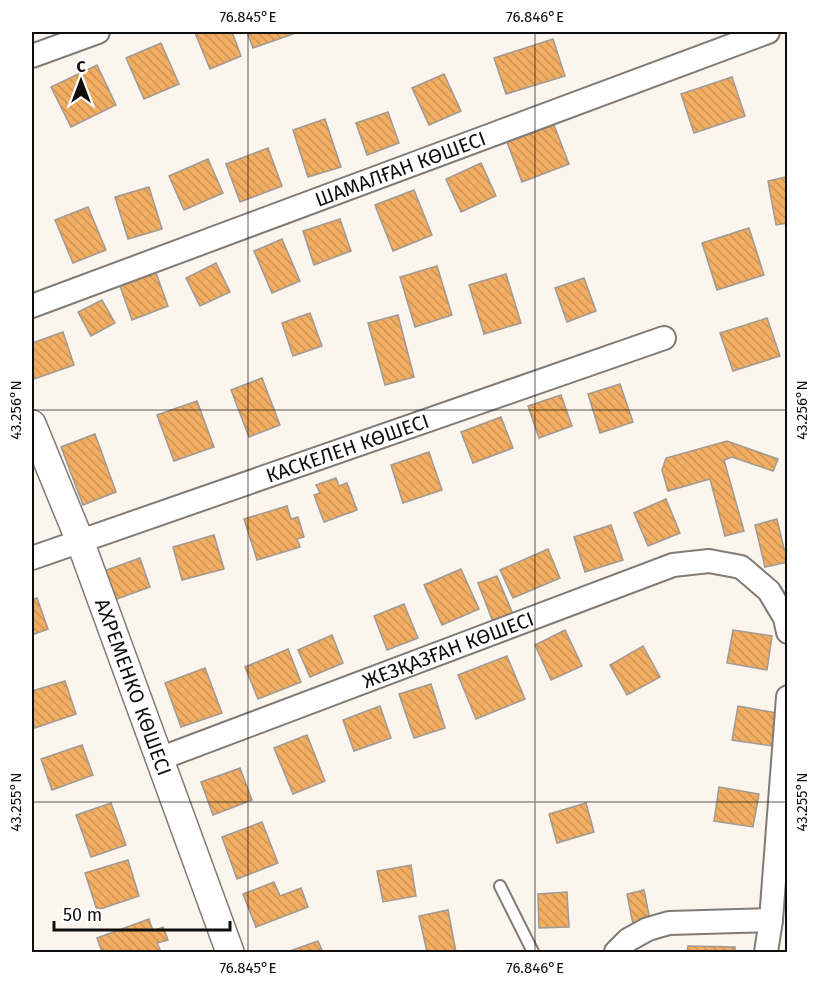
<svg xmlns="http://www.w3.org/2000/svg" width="819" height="984" font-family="'Fira Sans',sans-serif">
	<defs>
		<pattern id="building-back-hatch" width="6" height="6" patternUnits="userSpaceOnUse" patternTransform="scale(1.5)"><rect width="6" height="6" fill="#f1ad62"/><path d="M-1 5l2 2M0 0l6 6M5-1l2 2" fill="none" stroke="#ce9454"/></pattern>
	</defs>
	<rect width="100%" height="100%" fill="#fbf5ee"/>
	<g fill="url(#building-back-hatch)" stroke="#a09a94" stroke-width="1.5">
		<polygon points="198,32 232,32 241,56 210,69 195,33"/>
		<polygon points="247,32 295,32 296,33 253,48"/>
		<polygon points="553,39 565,76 506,94 494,58"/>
		<polygon points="161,43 179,84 144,99 126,58"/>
		<polygon points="97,65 116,105 71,127 51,87"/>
		<polygon points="444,74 461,111 429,125 412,88"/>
		<polygon points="732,77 745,116 694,133 681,94"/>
		<polygon points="388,112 399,143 367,155 356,123"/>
		<polygon points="325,119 341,167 308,177 293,130"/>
		<polygon points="554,125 569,164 522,182 507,142"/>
		<polygon points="268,148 282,186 240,202 226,164"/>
		<polygon points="208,159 223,193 184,210 169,176"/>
		<polygon points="481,163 496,196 461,212 446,179"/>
		<polygon points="786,177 788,186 788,223 776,225 768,181"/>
		<polygon points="149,187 162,229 128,239 115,197"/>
		<polygon points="414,190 432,235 393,251 375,205"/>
		<polygon points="88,207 106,250 73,263 55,220"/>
		<polygon points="340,219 351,251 314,265 303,231"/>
		<polygon points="749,228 764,275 717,290 702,243"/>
		<polygon points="282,239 300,281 272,293 254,251"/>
		<polygon points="216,263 230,292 200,306 186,278"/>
		<polygon points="437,266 452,315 415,327 400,277"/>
		<polygon points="156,273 168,306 132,320 120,286"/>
		<polygon points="506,274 521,323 484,334 469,285"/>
		<polygon points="584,278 596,311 567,322 555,288"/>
		<polygon points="102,300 115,323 91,336 78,312"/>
		<polygon points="310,313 322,346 293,356 282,323"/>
		<polygon points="398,315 414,377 385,385 368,323"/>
		<polygon points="767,318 780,356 733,371 720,333"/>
		<polygon points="63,332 74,365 34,379 32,371 32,343"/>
		<polygon points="262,378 280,425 249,437 231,390"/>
		<polygon points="620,384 633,422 600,433 588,394"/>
		<polygon points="561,395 572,426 539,438 528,406"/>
		<polygon points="197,401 214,447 174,461 157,415"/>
		<polygon points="501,417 513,448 473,463 461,432"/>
		<polygon points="95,434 116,492 83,505 61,447"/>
		<polygon points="727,441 778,459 773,471 732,457 724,460 744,531 725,536 710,479 668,491 662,470 666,458"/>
		<polygon points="429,452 442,490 403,503 391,465"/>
		<polygon points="336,478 339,486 347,483 357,510 324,522 314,495 320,493 316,485"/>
		<polygon points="666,499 680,533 648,546 634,513"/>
		<polygon points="287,506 291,519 298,517 304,537 297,539 300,547 257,560 244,519"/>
		<polygon points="777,519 784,549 788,549 788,562 765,567 755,525"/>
		<polygon points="611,525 623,560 585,572 574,537"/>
		<polygon points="214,535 224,569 182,580 173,547"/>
		<polygon points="548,549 560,578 513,598 500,570"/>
		<polygon points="140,558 150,587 114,600 104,571"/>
		<polygon points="461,569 479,609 442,625 424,585"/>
		<polygon points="497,576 513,614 493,622 478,583"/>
		<polygon points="37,598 48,629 32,635 32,600"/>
		<polygon points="404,604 418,638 387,650 374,616"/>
		<polygon points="565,630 582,666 551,680 535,645"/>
		<polygon points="733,630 772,636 767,670 727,663"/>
		<polygon points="332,635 343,663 310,677 298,650"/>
		<polygon points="643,646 660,677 627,695 610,665"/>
		<polygon points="288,649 301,682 258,699 245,667"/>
		<polygon points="507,656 525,699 476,719 458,675"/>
		<polygon points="205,668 222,713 181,727 165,683"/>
		<polygon points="65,681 76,714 35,728 32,716 32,691"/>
		<polygon points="431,684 445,728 414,738 399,694"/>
		<polygon points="380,706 391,738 354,751 343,720"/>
		<polygon points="738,706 777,713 772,746 732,740"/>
		<polygon points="307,735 325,781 293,794 274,748"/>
		<polygon points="82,745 93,775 52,790 41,759"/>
		<polygon points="240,768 252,800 213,815 201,782"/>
		<polygon points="719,787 759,794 753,827 714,821"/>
		<polygon points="111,803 126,845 91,857 76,815"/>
		<polygon points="586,803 594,832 557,843 549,814"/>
		<polygon points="262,822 278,863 237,879 222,837"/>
		<polygon points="128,860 139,896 97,910 85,873"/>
		<polygon points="411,865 416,896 383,902 377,871"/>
		<polygon points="274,882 280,896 301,888 308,907 256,927 243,894"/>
		<polygon points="644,890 650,920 633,924 627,894"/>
		<polygon points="567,892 569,927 539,928 538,894"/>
		<polygon points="448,910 456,952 427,952 419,916"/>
		<polygon points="149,919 153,931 163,927 168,940 157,943 161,952 102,952 97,938"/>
		<polygon points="318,941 323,952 287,952"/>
		<polygon points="688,946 735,947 735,952 687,952"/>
	</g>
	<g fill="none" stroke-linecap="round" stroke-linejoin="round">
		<defs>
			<polyline id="service" points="500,886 533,952"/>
			<g id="minor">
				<polyline points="32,56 98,32"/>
				<path id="s1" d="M 32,306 L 768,32"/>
				<path id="s2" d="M 32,558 L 664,338"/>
				<path id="s3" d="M 159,759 L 673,565 L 709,561 L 741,567 L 769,591 L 785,618 L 788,632"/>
				<polyline points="616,952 628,940 648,929 669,923 771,920"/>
				<polyline points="766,952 771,920 788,697"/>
			</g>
			<g id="tertiary">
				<path id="s4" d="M 32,424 L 80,541 L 230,952"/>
			</g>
		</defs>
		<use href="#service" stroke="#817b76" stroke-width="14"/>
		<use href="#minor" stroke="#817b76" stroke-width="26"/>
		<use href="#tertiary" stroke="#817b76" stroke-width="30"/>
		<use href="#service" stroke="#fff" stroke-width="10"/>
		<use href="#minor" stroke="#fff" stroke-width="22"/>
		<use href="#tertiary" stroke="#fff" stroke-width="27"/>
	</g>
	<path fill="none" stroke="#100e0c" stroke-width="1.5" stroke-opacity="0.45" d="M 248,32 L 248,952M 535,32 L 535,952M 32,410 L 788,410M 32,802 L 788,802"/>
	<g text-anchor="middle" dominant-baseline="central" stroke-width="4.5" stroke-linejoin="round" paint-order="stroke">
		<g font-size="20" fill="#100e0c" stroke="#fff">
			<text stroke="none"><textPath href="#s1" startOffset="393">ШАМАЛҒАН КӨШЕСІ</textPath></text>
			<text stroke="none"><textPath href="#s2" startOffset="334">КАСКЕЛЕН КӨШЕСІ</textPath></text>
			<text stroke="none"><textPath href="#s3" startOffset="309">ЖЕЗҚАЗҒАН КӨШЕСІ</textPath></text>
			<text stroke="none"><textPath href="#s4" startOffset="282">АХРЕМЕНКО КӨШЕСІ</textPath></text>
		</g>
	</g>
	<rect width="819" height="984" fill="none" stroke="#ffffff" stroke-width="66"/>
	<g transform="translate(81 81)" stroke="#ffffff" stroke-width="4.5" paint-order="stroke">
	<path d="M0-4.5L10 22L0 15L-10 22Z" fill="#100e0c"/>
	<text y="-9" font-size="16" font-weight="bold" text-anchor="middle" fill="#100e0c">С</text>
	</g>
	<path d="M54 921v9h176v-9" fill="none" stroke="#100e0c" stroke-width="3"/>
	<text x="63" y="921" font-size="18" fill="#100e0c" stroke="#ffffff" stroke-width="4.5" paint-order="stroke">50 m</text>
	<rect x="33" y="33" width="753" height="918" fill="none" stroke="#100e0c" stroke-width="2"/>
	<g font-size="15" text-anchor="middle" fill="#100e0c">
		<text x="248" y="22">76.845°E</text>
		<text x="535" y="22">76.846°E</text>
		<text transform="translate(16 410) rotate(-90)" y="5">43.256°N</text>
		<text transform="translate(802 410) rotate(-90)" y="5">43.256°N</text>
		<text transform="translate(16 802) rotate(-90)" y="5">43.255°N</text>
		<text transform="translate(802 802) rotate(-90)" y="5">43.255°N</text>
		<text x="248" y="973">76.845°E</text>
		<text x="535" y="973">76.846°E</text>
	</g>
</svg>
